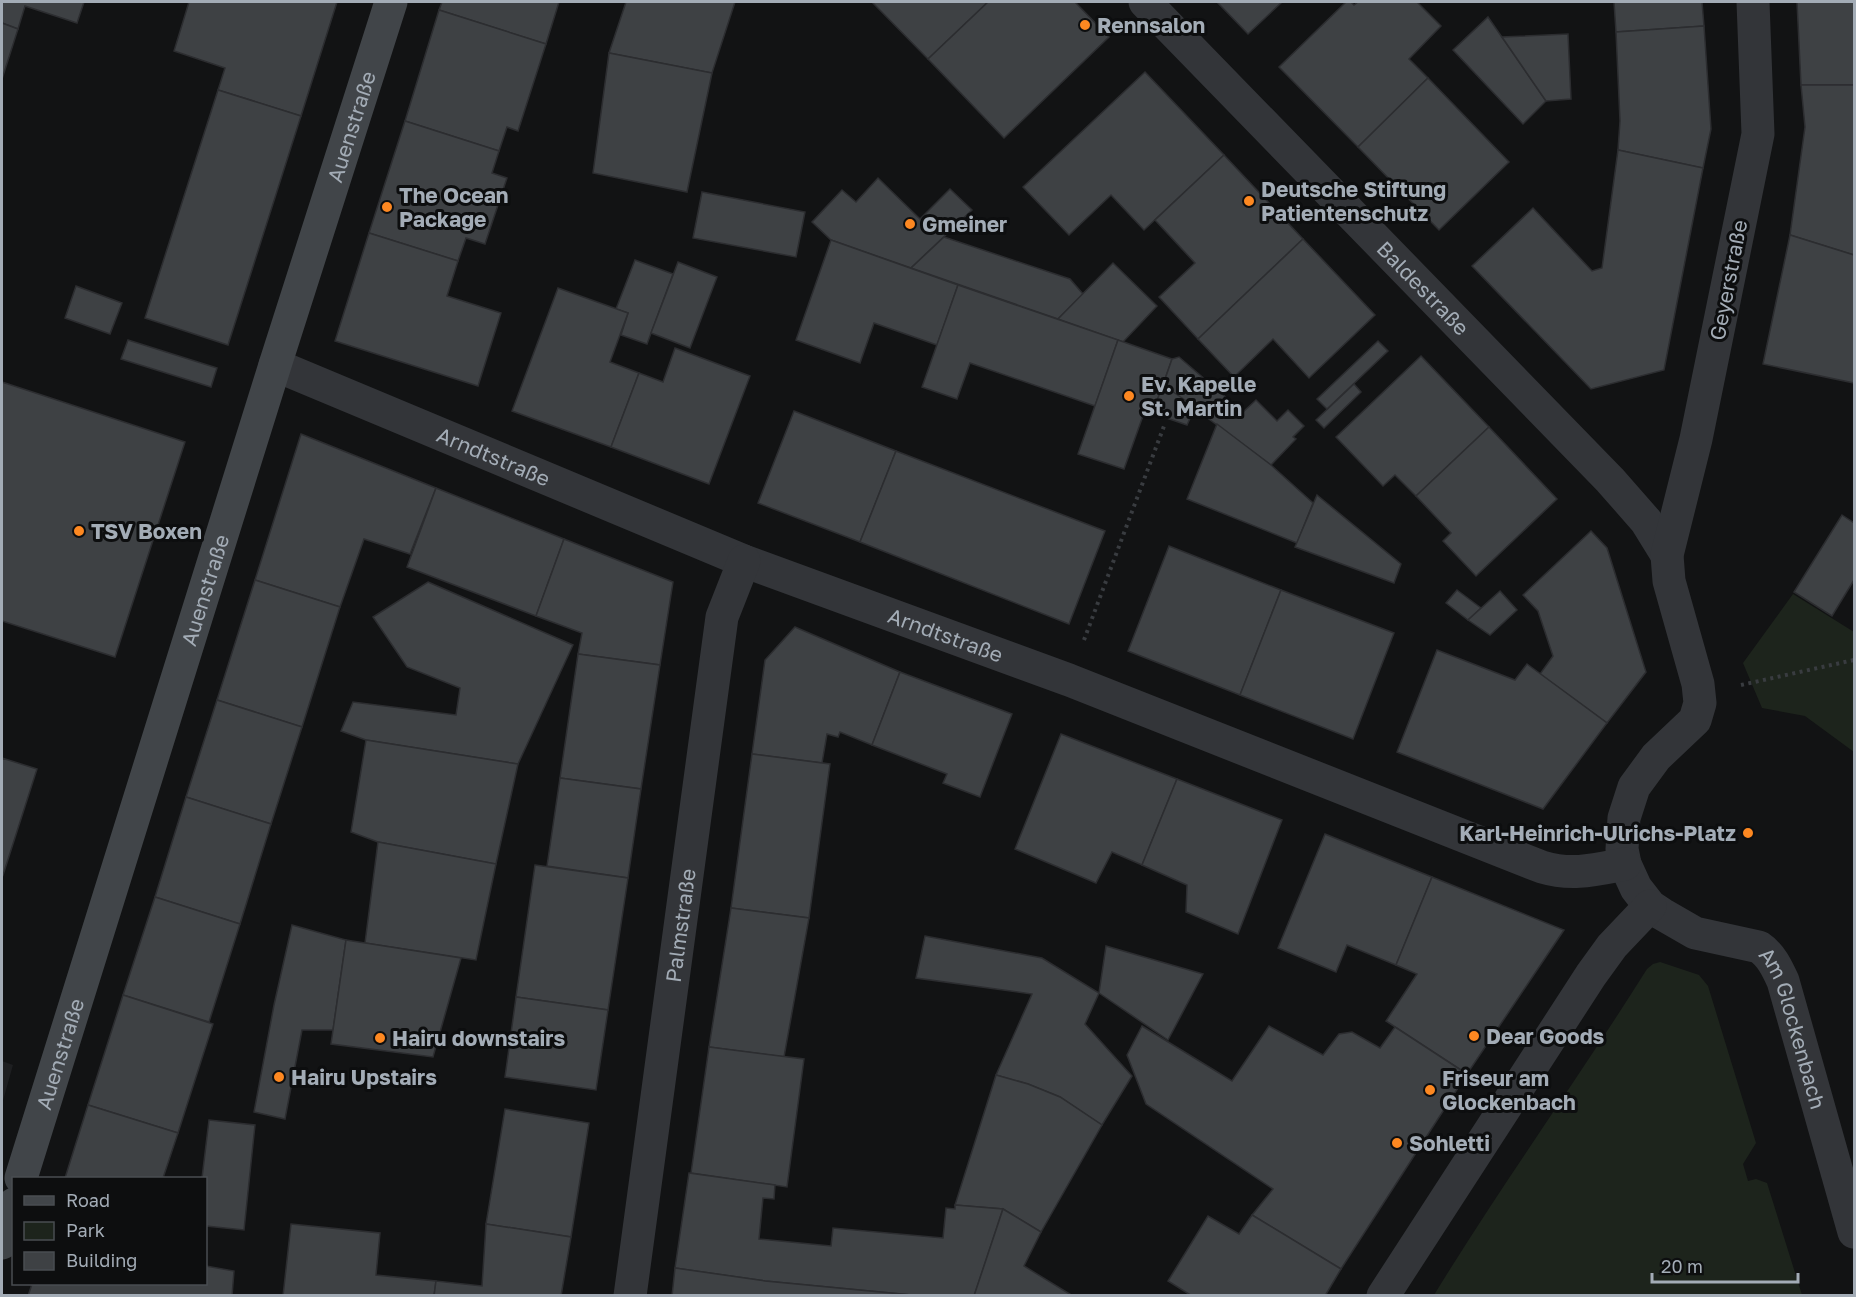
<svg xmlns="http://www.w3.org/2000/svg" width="1856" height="1297" font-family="'Golos Text',sans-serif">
	<rect width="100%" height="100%" fill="#121314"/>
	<polygon fill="#1e1f21" points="2,1061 13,1065 2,1104"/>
	<g fill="#1d241c">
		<polygon points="1793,594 1854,632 1854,752 1805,716 1762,708 1743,663"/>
		<path d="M 1660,962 L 1699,975 L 1708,986 L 1756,1143 L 1743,1164 L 1748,1181 L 1756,1179 L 1767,1183 L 1802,1295 L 1434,1295 C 1502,1184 1578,1079 1647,969 L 1653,964 Z"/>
	</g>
	<g fill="#3e4144" stroke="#2c2d30" stroke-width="1.5">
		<polygon points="2,2 84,2 77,23 25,6 18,29 2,23"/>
		<polygon points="189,2 337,2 301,116 218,90 225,68 174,51"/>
		<polygon points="442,2 559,2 546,44 439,10"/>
		<polygon points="626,2 735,2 712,73 609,53"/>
		<polygon points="872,2 988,2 928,59"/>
		<polygon points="988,2 1075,2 1109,37 1004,138 928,59"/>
		<polygon points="1217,2 1282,2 1248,34"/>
		<polygon points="1346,2 1351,2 1354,5 1358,2 1417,2 1441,26 1409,59 1428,78 1358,147 1279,67"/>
		<polygon points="1614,2 1702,2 1704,26 1616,32"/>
		<polygon points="1797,2 1854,2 1854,85 1801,85"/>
		<polygon points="439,10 546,44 518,131 507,127 499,151 405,121"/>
		<polygon points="1488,17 1546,101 1523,124 1453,50"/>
		<polygon points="2,23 18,29 2,79"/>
		<polygon points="1704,26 1711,129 1703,168 1618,150 1620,121 1616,32"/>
		<polygon points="1568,34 1571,99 1546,101 1502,37"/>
		<polygon points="609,53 712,73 687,192 593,173"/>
		<polygon points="1145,72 1224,155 1144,230 1111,195 1069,235 1023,187"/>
		<polygon points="1428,78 1509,162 1439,230 1358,147"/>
		<polygon points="1801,85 1854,85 1854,255 1790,235 1805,127"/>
		<polygon points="218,90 301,116 228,345 145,318"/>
		<polygon points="405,121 499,151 492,173 507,178 485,244 466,238 458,261 369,233"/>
		<polygon points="1618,150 1703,168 1664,370 1591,389 1472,266 1533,208 1592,271 1602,268"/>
		<polygon points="1224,155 1303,239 1198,339 1159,297 1195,263 1155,220"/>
		<polygon points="878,178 920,219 950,189 972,210 911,268 831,240 812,222 842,190 856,202"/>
		<polygon points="702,192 805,212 796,257 693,238"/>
		<polygon points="369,233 458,261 447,296 501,313 478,386 335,341"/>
		<polygon points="1790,235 1854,255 1854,383 1763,364"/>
		<polygon points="944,237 1070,279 1083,294 1058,319 911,268"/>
		<polygon points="1303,239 1375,315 1309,378 1273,339 1234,377 1198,339"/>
		<polygon points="831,240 958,285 937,345 874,323 860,363 796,340"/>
		<polygon points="635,260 673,274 647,344 621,335 628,313 616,309"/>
		<polygon points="678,262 717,277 690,348 651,333"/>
		<polygon points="1113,263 1157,306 1123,342 1058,319"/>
		<polygon points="958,285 1118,340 1095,406 970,363 957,399 922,387"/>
		<polygon points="76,286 122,303 110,334 65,318"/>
		<polygon points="558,288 628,313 610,362 639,373 611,447 512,411"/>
		<polygon points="128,340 217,368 211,387 121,359"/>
		<polygon points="1118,340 1172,359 1152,416 1144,413 1124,469 1078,454"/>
		<polygon points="1378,341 1388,351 1327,409 1317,399"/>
		<polygon points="675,348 750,376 709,484 611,447 639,373 663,382"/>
		<polygon points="1421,356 1489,427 1416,496 1395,475 1383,486 1336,437"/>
		<polygon points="1179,357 1243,412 1256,400 1277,421 1288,410 1304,426 1293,437 1296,439 1271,465 1163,385 1172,359"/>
		<polygon points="2,382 185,442 115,657 2,621"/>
		<polygon points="1354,384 1361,392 1324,428 1316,420"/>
		<polygon points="1163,385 1195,407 1187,425 1152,413"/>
		<polygon points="794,411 896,451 860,542 758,503"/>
		<polygon points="1217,424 1271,465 1313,503 1297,543 1187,499"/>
		<polygon points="1489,427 1557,499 1476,576 1443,541 1451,533 1416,496"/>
		<polygon points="301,434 436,488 410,554 364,539 340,607 255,580"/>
		<polygon points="896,451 1105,531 1069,624 860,542"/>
		<polygon points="436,488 564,539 536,616 407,567"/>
		<polygon points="1317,495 1401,564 1394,583 1295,547"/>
		<polygon points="1842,515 1854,523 1854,580 1832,616 1794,592"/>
		<polygon points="1591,531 1607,548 1646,672 1607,723 1540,674 1553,656 1538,611 1523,595"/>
		<polygon points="564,539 673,582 660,665 578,654 582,633 536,616"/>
		<polygon points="1169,546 1281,590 1240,695 1128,651"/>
		<polygon points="255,580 340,607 302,727 217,700"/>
		<polygon points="428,582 573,645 518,764 366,740 341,731 353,702 456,715 460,688 407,667 373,617"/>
		<polygon points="1281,590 1394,633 1353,739 1240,695"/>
		<polygon points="1457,590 1481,608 1468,620 1446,603"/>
		<polygon points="1500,591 1517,610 1490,635 1468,620"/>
		<polygon points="795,627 900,672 872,745 840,732 838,737 827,734 822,763 752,754 765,660"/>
		<polygon points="1437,650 1515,680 1527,664 1607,723 1543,809 1397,752"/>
		<polygon points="578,654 660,665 641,789 560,778"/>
		<polygon points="900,672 1012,714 980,797 943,783 947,774 872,745"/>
		<polygon points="217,700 302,727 271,824 186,797"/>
		<polygon points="1061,734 1177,779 1142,865 1112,852 1096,883 1015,849"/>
		<polygon points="366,740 518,764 496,864 378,842 351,832"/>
		<polygon points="752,754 830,764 809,918 731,908"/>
		<polygon points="2,758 37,769 3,875 2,874"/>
		<polygon points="560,778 641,789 628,878 547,866"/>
		<polygon points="1177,779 1282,820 1238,934 1186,912 1187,885 1142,865"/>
		<polygon points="186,797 271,824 240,924 155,897"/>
		<polygon points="1325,834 1432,877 1396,965 1347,945 1336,972 1278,948"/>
		<polygon points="378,842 496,864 476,960 365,943"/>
		<polygon points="535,865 628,878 608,1010 516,997"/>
		<polygon points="1432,877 1564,930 1467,1074 1386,1021 1417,974 1396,965"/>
		<polygon points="155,897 240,924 209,1022 123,995"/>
		<polygon points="731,908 809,918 784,1057 709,1047"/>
		<polygon points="292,925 346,940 333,1030 302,1030 285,1119 254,1112 274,1005"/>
		<polygon points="925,936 1042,958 1099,993 1085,1024 1132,1076 1102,1125 1060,1097 1028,1084 996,1075 1032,994 916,978"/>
		<polygon points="346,940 461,958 433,1057 331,1044"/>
		<polygon points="1106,946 1203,974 1168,1040 1099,993"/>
		<polygon points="123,995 213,1024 178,1133 88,1105"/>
		<polygon points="516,997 608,1010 596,1090 505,1077"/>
		<polygon points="1142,1026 1232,1081 1269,1026 1323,1055 1339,1034 1352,1032 1380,1048 1395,1027 1467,1074 1341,1269 1252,1215 1273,1189 1146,1104 1127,1055"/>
		<polygon points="709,1047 804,1059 787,1187 691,1173"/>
		<polygon points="996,1075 1028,1084 1060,1097 1102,1125 1041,1232 1003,1209 955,1205"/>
		<polygon points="88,1105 178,1133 163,1178 65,1178"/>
		<polygon points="505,1109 589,1123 571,1237 486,1224"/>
		<polygon points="209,1120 255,1125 244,1230 206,1226 206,1178 202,1178"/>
		<polygon points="689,1173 775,1185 774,1199 763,1198 759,1239 831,1246 833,1228 943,1238 946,1208 955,1209 955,1205 1003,1209 974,1296 922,1296 765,1281 675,1268"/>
		<polygon points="1003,1209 1041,1232 1024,1266 1073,1296 974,1296"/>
		<polygon points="1252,1215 1341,1269 1325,1296 1192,1296 1168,1281 1208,1216 1239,1234"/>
		<polygon points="291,1224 380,1233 376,1275 436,1281 434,1296 283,1296"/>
		<polygon points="486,1224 571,1237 561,1296 434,1296 436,1281 482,1286"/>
		<polygon points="206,1266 234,1271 232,1296 28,1296 32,1284 206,1284"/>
		<polygon points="675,1268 765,1281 922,1296 672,1296"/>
	</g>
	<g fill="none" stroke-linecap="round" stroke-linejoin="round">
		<g stroke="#393c40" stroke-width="4" stroke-dasharray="3 4.5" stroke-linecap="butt">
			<polyline points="1084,640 1164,426"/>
			<polyline points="1741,685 1854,660"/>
		</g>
		<g stroke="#333539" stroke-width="33">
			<path id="s1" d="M 1145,2 L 1610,480 L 1646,521 L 1667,555"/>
			<path id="s2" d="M 1753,2 L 1758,134 L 1696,439 L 1667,555 L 1669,581 L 1698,684 L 1700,703 L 1695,720 L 1656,757 L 1634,787 L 1624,818 L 1622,849 L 1625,864 L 1636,888 L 1650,906 L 1662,914 L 1695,933 L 1759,947 C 1771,955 1777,968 1783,981 L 1854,1232"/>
			<path id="s3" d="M 275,365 L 744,561 L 1069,680 L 1542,867 C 1572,876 1594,870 1625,864"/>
			<path id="s4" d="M 630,1296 L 722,617 L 744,561"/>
			<polyline points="1383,1296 1591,975 1612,946 1650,906"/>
		</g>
		<g stroke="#414549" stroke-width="33">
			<path id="s5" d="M 21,1178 L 275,365 L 391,2"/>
			<polyline points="2,1243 14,1204"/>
		</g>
	</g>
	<g fill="#fd8821" stroke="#0d0e0f" stroke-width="2">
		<circle cx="1085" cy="25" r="6"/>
		<circle cx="1249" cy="201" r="6"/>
		<circle cx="387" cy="207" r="6"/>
		<circle cx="910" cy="224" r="6"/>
		<circle cx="1129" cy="396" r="6"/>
		<circle cx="79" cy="531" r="6"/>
		<circle cx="1748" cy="833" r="6"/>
		<circle cx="1474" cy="1036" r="6"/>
		<circle cx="380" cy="1038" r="6"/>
		<circle cx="279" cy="1077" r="6"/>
		<circle cx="1430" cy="1090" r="6"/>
		<circle cx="1397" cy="1143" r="6"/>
	</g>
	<g text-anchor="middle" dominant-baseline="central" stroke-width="6" stroke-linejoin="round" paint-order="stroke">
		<g font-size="21" font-weight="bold" fill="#a3acb6" stroke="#0d0e0f" text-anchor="start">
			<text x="1097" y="25">Rennsalon</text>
			<text x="1261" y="189">Deutsche Stiftung<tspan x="1261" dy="24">Patientenschutz</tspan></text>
			<text x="399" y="195">The Ocean<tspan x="399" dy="24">Package</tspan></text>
			<text x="922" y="224">Gmeiner</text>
			<text x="1141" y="384">Ev. Kapelle<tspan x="1141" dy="24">St. Martin</tspan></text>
			<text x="91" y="531">TSV Boxen</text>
			<text x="1736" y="833" text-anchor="end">Karl-Heinrich-Ulrichs-Platz</text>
			<text x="1486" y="1036">Dear Goods</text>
			<text x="392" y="1038">Hairu downstairs</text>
			<text x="291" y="1077">Hairu Upstairs</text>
			<text x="1442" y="1078">Friseur am<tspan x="1442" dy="24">Glockenbach</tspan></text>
			<text x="1409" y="1143">Sohletti</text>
		</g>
		<g font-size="21" fill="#a3acb6" stroke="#0d0e0f">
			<text stroke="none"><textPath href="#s5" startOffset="1102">Auenstraße</textPath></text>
			<text transform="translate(1728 280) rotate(-79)">Geyerstraße</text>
			<text stroke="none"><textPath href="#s1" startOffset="399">Baldestraße</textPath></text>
			<text stroke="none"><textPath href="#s3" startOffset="237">Arndtstraße</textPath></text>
			<text stroke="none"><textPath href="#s5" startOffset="616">Auenstraße</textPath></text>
			<text stroke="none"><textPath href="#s3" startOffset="723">Arndtstraße</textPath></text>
			<text stroke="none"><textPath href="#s4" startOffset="374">Palmstraße</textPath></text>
			<text stroke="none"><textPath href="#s2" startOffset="1160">Am Glockenbach</textPath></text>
			<text stroke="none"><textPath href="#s5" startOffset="130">Auenstraße</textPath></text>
		</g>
	</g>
	<rect width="1856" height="1297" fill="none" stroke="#a3acb6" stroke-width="6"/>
	<rect x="12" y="1177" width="195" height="108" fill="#0d0e0f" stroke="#494d52" stroke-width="1.5"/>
	<rect x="24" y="1196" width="30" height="9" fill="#414549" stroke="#494d52" stroke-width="1.5"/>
	<text x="66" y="1207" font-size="18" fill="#a3acb6">Road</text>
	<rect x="24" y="1222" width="30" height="18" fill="#1d241c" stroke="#494d52" stroke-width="1.5"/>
	<text x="66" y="1237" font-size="18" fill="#a3acb6">Park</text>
	<rect x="24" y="1252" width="30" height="18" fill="#3e4144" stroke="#494d52" stroke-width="1.5"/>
	<text x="66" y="1267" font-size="18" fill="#a3acb6">Building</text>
	<path d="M1652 1273v9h146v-9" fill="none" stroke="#a3acb6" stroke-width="3"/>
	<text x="1661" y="1273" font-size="18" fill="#a3acb6" stroke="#0d0e0f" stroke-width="4.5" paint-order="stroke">20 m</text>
</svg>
